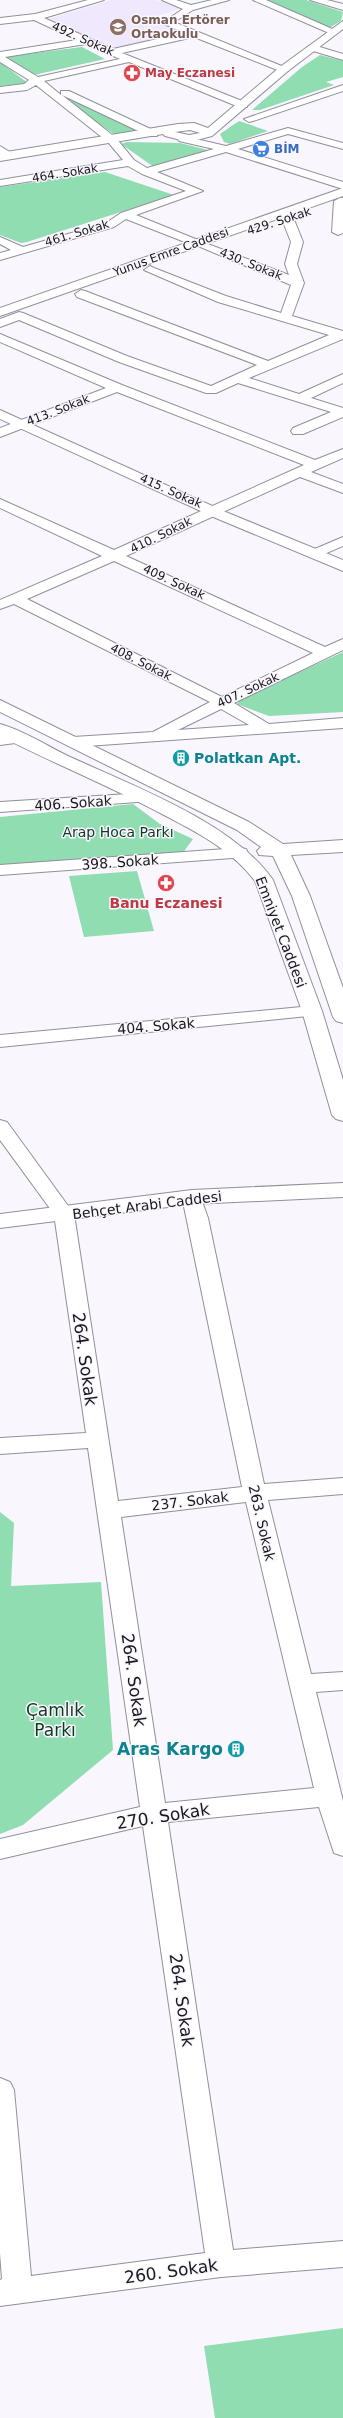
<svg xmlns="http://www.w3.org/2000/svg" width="343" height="2418" font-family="'DejaVu Sans',sans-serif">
	<rect width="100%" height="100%" fill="#f9f6fe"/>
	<polygon fill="#f0e8fc" points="111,0 156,0 183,8 151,18 182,32 116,48 48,19"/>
	<g fill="#8fddb1">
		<polygon points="264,0 306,0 343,12 341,21 329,28"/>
		<polygon points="82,47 105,59 34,75 4,57"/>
		<polygon points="320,55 343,61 343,77 326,82 334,85 260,110 252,110 302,67"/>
		<polygon points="0,63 1,63 28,83 0,86"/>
		<polygon points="72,100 76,100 141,133 117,136 68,103"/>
		<polygon points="239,121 268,131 230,144 224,142 220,134"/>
		<polygon points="127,142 180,143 208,150 154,167 121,144"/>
		<polygon points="105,172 174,195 27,242 21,243 0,235 0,187"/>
		<polygon points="343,652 343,712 269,716 237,704 241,699"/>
		<polygon points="133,804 160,824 193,839 182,854 0,868 0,817"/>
		<polygon points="137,871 154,931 84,937 69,876"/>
		<polygon points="0,1512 14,1523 11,1586 101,1582 113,1750 23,1825 0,1834"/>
		<polygon points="343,2328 343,2418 215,2418 204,2346"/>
	</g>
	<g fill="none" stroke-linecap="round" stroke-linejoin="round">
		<defs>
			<g id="minor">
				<path d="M 88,0 L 104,0 L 44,18 L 113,49 L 184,33 L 162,23 L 183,9 L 162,0 L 176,0 L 191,5 L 212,0 L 229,0 L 193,10 L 174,22 L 289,69 L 288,71 L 280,71 L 194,37 L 122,53 L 247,103 L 247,107 L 239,107 L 129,62 L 44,81 L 61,95 L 61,91 L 69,91 L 157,132 L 157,136 L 149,136 L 62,95 L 116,138 L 134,160 L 147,168 L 214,149 L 179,141 L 178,139 L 183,136 L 226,146 L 288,128 L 343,143 L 343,149 L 288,134 L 238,149 L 343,182 L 343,189 L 226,152 L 157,172 L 203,191 L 136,215 L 198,240 L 198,244 L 190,244 L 126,219 L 114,227 L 0,260 L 0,253 L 11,250 L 0,244 L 0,237 L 23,247 L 106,223 L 121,213 L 186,191 L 142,174 L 128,166 L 0,186 L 0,180 L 123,160 L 108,142 L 36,85 L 27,90 L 0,93 L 0,87 L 24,84 L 29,80 L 0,62 L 0,52 L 77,40 L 34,20 L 0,24 L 0,18 L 35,14 ZM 86,44 L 120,59 L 38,77 L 5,57 Z"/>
				<polygon points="253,0 266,0 337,31 329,33"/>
				<polygon points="313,45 343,54 343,60 310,50 310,46"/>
				<polygon points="343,85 343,91 253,121 249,122 244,119"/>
				<polygon points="0,146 13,154 13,158 5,158 0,154"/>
				<polygon points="340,198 343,198 343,233 338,235 332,232 334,201"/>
				<polygon points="287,214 293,217 303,242 297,264 304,283 292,316 343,331 343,339 249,378 299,394 343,374 343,383 311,398 343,408 343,417 303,434 293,434 291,431 293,428 331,412 238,383 216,393 206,393 119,362 19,320 0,327 0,319 19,312 23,313 127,356 211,386 257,365 77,297 75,294 81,290 85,291 268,361 329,335 218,302 144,270 150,266 154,268 226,296 281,313 291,285 198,246 200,244 208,244 289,275 285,264 291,242 281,217"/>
				<path d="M 0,334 L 122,385 L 315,460 L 343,449 L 343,458 L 311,472 L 343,484 L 343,493 L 300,477 L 126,556 L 325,647 L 343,639 L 343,650 L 234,703 L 269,724 L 343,718 L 343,728 L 73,747 L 67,745 L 65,742 L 67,739 L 73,737 L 153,732 L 210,702 L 14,604 L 0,609 L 0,600 L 102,556 L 0,508 L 0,499 L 114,550 L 304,465 L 117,392 L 0,437 L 0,428 L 106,388 L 0,342 ZM 114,561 L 313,653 L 222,697 L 27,599 ZM 221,709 L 249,725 L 178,730 Z"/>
				<polygon points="343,537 343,546 315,558 308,554 310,551"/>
				<polygon points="17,734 25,739 23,742 0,745 0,735"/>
				<polygon points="145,793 151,795 153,798 151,801 0,812 0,802"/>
				<polygon points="240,848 246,849 248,853 246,857 0,875 0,865"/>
				<polygon points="312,1006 318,1007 321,1011 318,1015 0,1047 0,1035"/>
				<path d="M 0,1120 L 7,1122 L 74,1214 L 118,1501 L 242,1487 L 182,1197 L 185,1193 L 192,1191 L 199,1193 L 208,1218 L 264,1484 L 343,1478 L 343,1494 L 268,1500 L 311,1674 L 343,1672 L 343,1690 L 316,1692 L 343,1801 L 343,1856 L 334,1853 L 319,1807 L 168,1822 L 233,2250 L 343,2241 L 343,2267 L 221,2277 L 0,2306 L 0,2280 L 2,2279 L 0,2253 L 0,2078 L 10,2082 L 14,2090 L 31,2276 L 205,2253 L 143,1826 L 0,1859 L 0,1839 L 140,1807 L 88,1448 L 0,1454 L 0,1438 L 86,1433 L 54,1214 L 0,1140 ZM 246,1502 L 314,1788 L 165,1803 L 121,1517 Z"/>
			</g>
			<g id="tertiary">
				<path d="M 343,21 L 343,29 L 288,71 L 212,136 L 189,142 L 165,136 L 163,134 L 0,161 L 0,153 L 178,124 L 194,123 L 208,128 L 280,67 ZM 190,130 L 200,133 L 189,135 L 175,132 Z"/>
				<polygon points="0,410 228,513 343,560 343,571 218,519 0,419"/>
			</g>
			<g id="secondary">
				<polygon points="310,0 327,0 343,4 343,10"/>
				<polygon points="343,188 343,196 0,316 0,308"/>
				<polygon points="0,700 249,822 283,844 343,840 343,852 291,855 310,896 343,988 343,1023 336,1021 333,1017 292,896 273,856 259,855 257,851 261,847 237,830 0,712"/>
				<path d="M 0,724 C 23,730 47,746 68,756 C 131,785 234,823 273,880 L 322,1011 L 343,1080 L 343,1121 L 336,1119 L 332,1115 L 302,1011 L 255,881 C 231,849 196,832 162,814 C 109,786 53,763 0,736 Z"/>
				<polygon points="343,1183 343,1197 192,1204 0,1228 0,1214 192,1190"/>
			</g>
		</defs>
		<use href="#minor" stroke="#938e9b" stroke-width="2"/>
		<use href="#tertiary" stroke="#938e9b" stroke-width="2"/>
		<use href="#secondary" stroke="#938e9b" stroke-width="2"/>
		<use href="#minor" fill="#fff" fill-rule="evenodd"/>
		<use href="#tertiary" fill="#fff" fill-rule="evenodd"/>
		<use href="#secondary" fill="#fff" fill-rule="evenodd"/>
	</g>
	<defs>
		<symbol id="school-disc" viewBox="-11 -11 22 22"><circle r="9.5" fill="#8d6e63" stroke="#f9f6fe"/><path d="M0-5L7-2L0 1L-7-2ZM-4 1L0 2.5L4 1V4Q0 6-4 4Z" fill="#fff"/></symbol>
		<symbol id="pharmacy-disc" viewBox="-11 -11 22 22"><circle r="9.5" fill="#e0444e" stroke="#f9f6fe"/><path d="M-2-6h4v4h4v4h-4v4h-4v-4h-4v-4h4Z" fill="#fff"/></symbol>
		<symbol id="supermarket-disc" viewBox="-11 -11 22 22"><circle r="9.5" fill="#3f7fe0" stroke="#f9f6fe"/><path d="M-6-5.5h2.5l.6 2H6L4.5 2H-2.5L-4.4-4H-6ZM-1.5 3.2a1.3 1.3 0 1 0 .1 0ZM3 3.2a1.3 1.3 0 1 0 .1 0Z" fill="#fff"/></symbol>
		<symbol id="building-disc" viewBox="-11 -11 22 22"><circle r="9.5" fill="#0f9aa8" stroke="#f9f6fe"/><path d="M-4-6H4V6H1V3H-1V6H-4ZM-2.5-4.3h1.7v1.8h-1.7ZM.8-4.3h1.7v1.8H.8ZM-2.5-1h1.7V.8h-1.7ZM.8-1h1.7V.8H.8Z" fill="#fff"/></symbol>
	</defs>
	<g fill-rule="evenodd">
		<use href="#school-disc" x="108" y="17" width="20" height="20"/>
		<use href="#pharmacy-disc" x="122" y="63" width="20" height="20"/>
		<use href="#supermarket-disc" x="251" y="139" width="20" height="20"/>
		<use href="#building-disc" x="171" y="748" width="20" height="20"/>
		<use href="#pharmacy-disc" x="156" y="873" width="20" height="20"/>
		<use href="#building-disc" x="226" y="1739" width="20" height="20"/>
	</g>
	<g text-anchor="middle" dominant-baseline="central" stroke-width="3" stroke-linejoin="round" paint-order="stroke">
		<g font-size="12" font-weight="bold" fill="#785e54" stroke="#f9f6fe" text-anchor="start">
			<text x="131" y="20">Osman Ertörer<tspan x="131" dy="14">Ortaokulu</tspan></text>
		</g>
		<g font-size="12" fill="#19171c" stroke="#f9f6fe">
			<text transform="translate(83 39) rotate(24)">492. Sokak</text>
			<text transform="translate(65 173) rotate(-9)">464. Sokak</text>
			<text transform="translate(279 221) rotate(-18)">429. Sokak</text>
			<text transform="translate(77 233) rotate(-17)">461. Sokak</text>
			<text transform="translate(171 252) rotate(-20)">Yunus Emre Caddesi</text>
			<text transform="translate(251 264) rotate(22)">430. Sokak</text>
			<text transform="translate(58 410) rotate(-21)">413. Sokak</text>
			<text transform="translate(171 491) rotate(24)">415. Sokak</text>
			<text transform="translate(161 535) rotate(-26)">410. Sokak</text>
			<text transform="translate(174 582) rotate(25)">409. Sokak</text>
			<text transform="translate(141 662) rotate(27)">408. Sokak</text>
			<text transform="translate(248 690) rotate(-25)">407. Sokak</text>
		</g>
		<g font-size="12" font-weight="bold" fill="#be3a42" stroke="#f9f6fe" text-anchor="start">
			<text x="145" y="73">May Eczanesi</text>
		</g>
		<g font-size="12" font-weight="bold" fill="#366cbe" stroke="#f9f6fe" text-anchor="start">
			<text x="274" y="149">BİM</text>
		</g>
		<g font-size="14" font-weight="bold" fill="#0d838f" stroke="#f9f6fe" text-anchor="start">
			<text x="194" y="758">Polatkan Apt.</text>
		</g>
		<g font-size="14" fill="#19171c" stroke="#f9f6fe">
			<text transform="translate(73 803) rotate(-4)">406. Sokak</text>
			<text transform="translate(120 862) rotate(-4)">398. Sokak</text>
			<text transform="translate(281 932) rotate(69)">Emniyet Caddesi</text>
			<text transform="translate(156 1026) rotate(-5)">404. Sokak</text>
			<text transform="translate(147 1205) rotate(-7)">Behçet Arabi Caddesi</text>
			<text transform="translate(190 1501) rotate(-7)">237. Sokak</text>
			<text transform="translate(262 1523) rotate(77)">263. Sokak</text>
		</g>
		<g font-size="14" fill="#133725" stroke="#f9f6fe">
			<text x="118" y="832">Arap Hoca Parkı</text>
		</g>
		<g font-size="14" font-weight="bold" fill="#be3a42" stroke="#f9f6fe">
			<text x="166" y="903">Banu Eczanesi</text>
		</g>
		<g font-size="17" fill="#19171c" stroke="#f9f6fe">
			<text transform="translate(85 1359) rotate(82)">264. Sokak</text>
			<text transform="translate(134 1680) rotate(82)">264. Sokak</text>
			<text transform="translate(163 1816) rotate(-9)">270. Sokak</text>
			<text transform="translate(182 2000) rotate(82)">264. Sokak</text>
			<text transform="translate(171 2271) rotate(-8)">260. Sokak</text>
		</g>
		<g font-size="17" fill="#133725" stroke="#f9f6fe">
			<text x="55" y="1710">Çamlık<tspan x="55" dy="20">Parkı</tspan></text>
		</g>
		<g font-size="17" font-weight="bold" fill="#0d838f" stroke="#f9f6fe" text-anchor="end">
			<text x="223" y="1749">Aras Kargo</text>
		</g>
	</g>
</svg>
